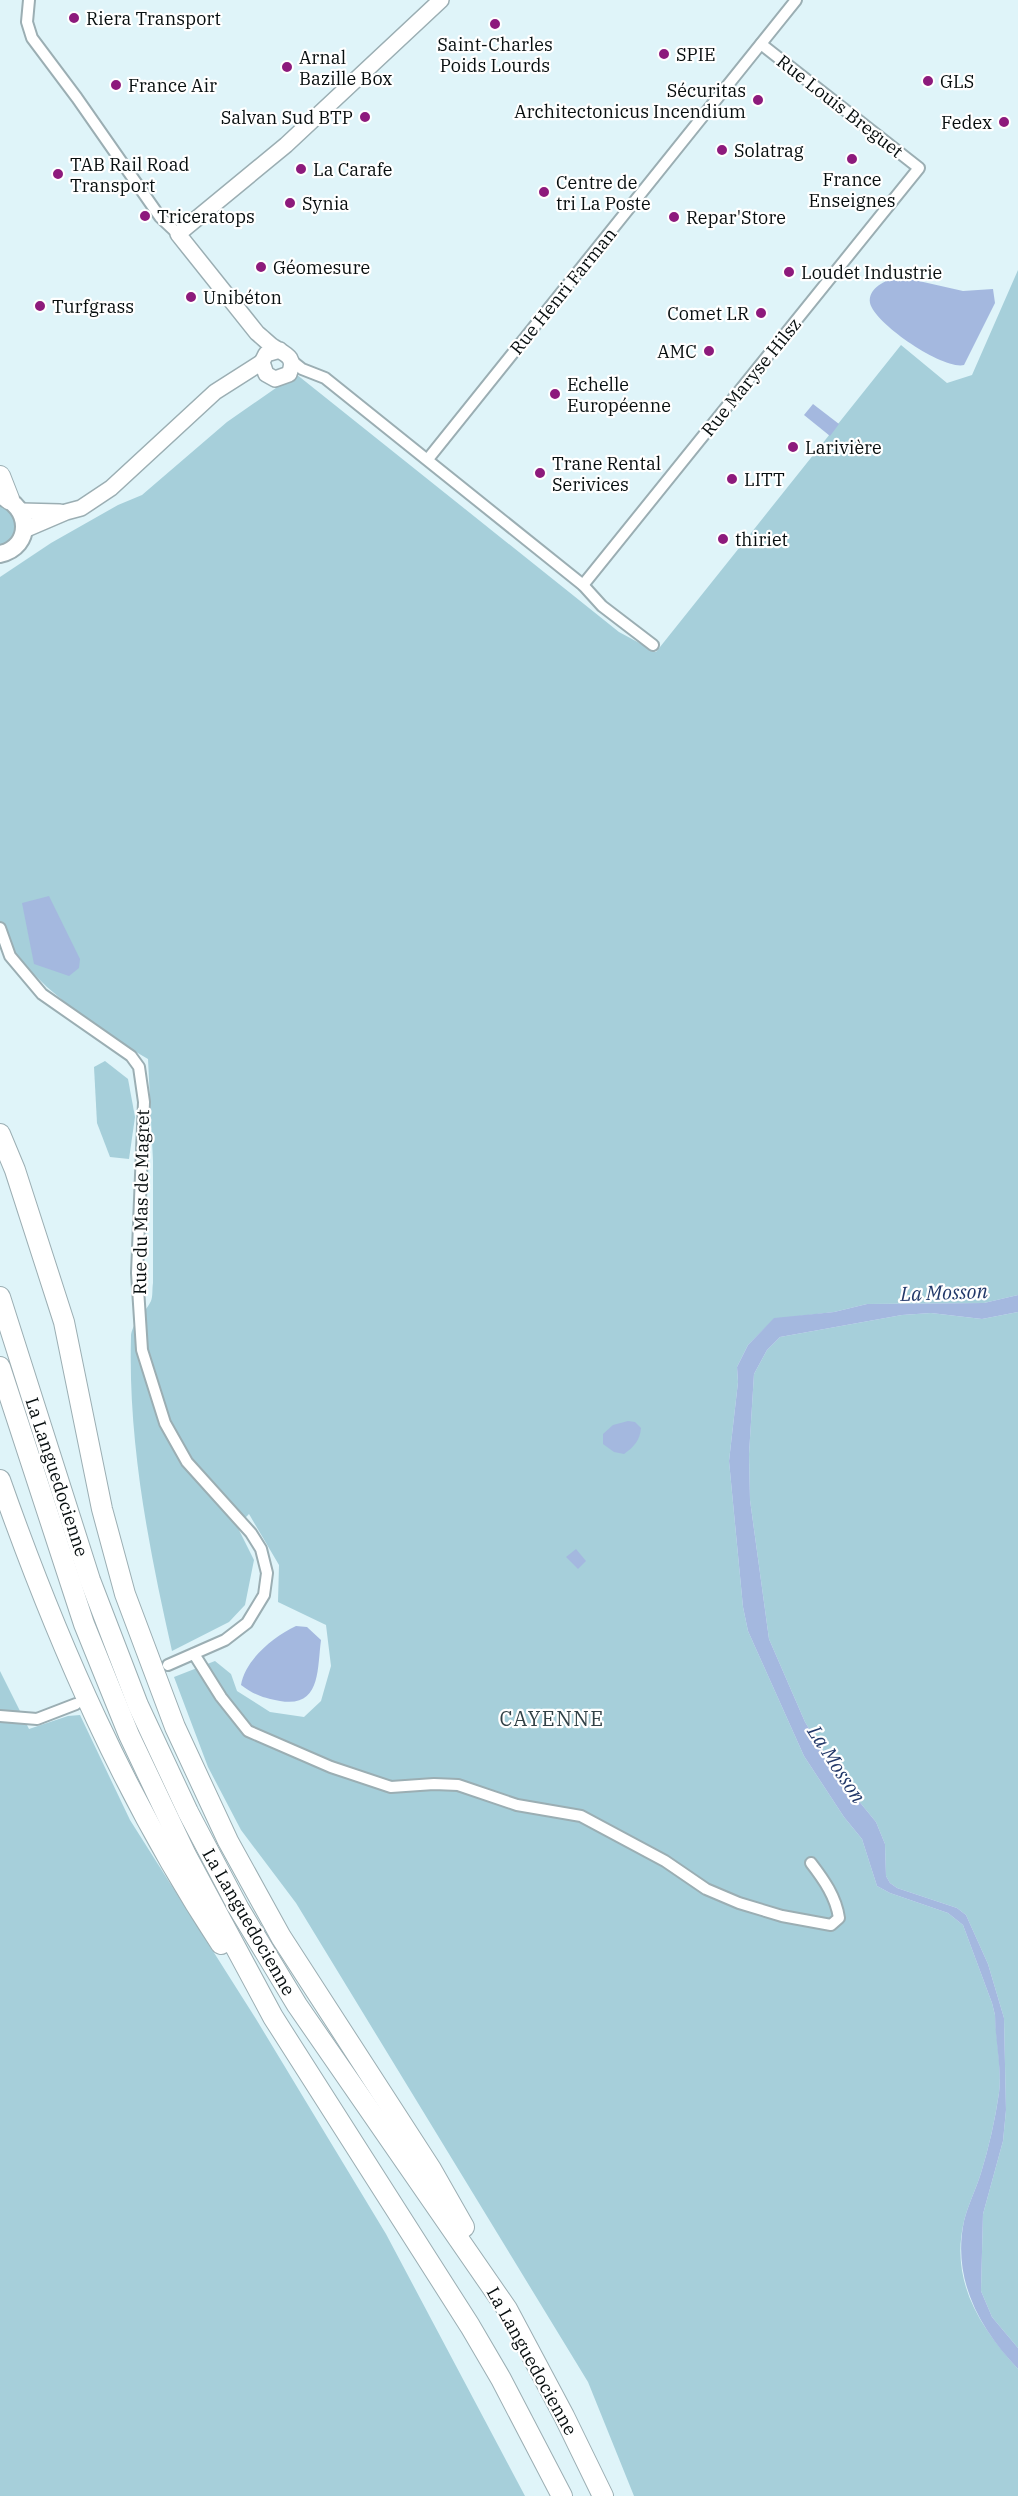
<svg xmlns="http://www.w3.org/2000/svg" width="1018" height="2496" font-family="'IBM Plex Serif',serif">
	<rect width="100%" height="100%" fill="#dff4f9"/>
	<g fill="#a6cfda">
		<path d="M 1018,270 L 1018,1295 L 984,1303 L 867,1304 L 834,1312 L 774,1319 L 748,1345 L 737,1367 L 738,1382 L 729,1461 L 743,1607 L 748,1631 L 804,1756 L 844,1817 L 862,1839 L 877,1886 L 890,1893 L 948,1913 L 963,1925 L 992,2003 L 995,2015 C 996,2040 1002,2068 999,2093 C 995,2120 989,2147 981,2173 C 976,2189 968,2205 964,2221 C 950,2281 979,2326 1018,2369 L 1018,2496 L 634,2496 L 588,2382 L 296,1903 L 241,1830 L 208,1767 L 174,1677 L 215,1661 L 231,1674 L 237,1691 L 270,1712 L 304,1717 L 321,1701 L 331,1666 L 326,1625 L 278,1602 L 279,1565 L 249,1514 L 237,1526 L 254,1560 L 245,1605 L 229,1622 L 172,1651 C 149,1549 128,1443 131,1337 C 131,1324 145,1313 151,1301 C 153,1296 152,1289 153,1283 L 153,1161 L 148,1059 L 95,1028 L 47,987 L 13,954 L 0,930 L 0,577 L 51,543 L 118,505 L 142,495 L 227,422 L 296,374 L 619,632 L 656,652 L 901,345 L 947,383 L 972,375 Z"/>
		<path d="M 0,505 C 16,512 17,522 14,538 L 0,548 Z"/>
		<polygon points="105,1061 128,1079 135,1117 129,1159 110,1157 97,1123 94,1067"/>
		<polygon points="1018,1312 1018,2348 992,2317 981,2291 983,2214 1003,2141 1006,2110 1004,2018 988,1964 966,1915 957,1908 897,1888 890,1883 886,1876 885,1844 876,1822 840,1778 805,1722 769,1639 750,1500 749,1454 754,1374 767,1350 780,1337 902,1315 931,1313 982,1319"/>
		<polygon points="0,1671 29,1729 68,1716 80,1715 130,1820 256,2019 386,2234 525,2496 0,2496"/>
	</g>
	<g fill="#a4b8df">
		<path d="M 893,278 L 910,279 L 963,291 L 993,289 L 995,303 L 964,365 C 943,370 875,324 870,303 C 868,289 883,282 893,278 Z"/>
		<polygon points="813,404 839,424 830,436 804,415"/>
		<polygon points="49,896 80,959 79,968 69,976 34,964 22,903"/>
		<path d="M 1018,1295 L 1018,1312 L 982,1319 L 931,1313 L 902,1315 L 780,1337 L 767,1350 L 754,1374 L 749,1454 L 750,1500 L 769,1639 L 805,1722 L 840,1778 L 876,1822 L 885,1844 L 886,1876 L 890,1883 L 897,1888 L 957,1908 L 966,1915 L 988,1964 L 1004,2018 L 1006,2110 L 1003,2141 L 983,2214 L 981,2291 L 992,2317 L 1018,2348 L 1018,2369 C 979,2328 952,2279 964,2221 C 968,2205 976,2189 981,2173 C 989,2147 995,2120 999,2093 C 1002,2068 995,2040 995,2015 L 992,2003 L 963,1925 L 948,1913 L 890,1893 L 877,1886 L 862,1839 L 844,1817 L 804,1756 L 748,1631 L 743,1607 L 729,1461 L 738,1382 L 737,1367 L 748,1345 L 774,1318 L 834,1312 L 867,1304 L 984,1303 Z"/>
		<path d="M 628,1421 L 635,1422 L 641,1428 C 640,1440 634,1447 624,1454 L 614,1452 L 603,1444 L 603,1434 L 613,1425 Z"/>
		<polygon points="576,1549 586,1561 578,1569 566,1557"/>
		<path d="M 296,1626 L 307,1627 L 321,1640 C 317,1670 321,1708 280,1701 C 264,1698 254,1695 241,1685 C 245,1660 273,1637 296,1626 Z"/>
	</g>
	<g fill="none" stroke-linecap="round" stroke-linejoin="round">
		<defs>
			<g id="street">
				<polyline points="29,0 27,22 32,38 77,98 160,217 178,234"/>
				<polyline points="292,361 302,369 325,378 583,585 602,606 653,645"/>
				<polyline points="428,459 796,0"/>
				<polyline points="583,585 919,168 761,44"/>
				<polyline points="0,928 10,956 42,994 131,1056 139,1067 144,1102 137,1273 142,1350 165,1423 187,1462 251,1533 261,1549 267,1573 264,1595 247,1623 225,1640 168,1665"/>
				<path d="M 194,1654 L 221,1697 L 248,1731 L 331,1767 L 391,1787 L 434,1784 L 458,1785 L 517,1805 L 581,1816 L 665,1861 L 706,1889 L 739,1903 L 782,1916 L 831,1925 L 839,1918 C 836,1897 824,1880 811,1863"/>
				<polyline points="0,1716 37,1719 76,1704"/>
			</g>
			<g id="secondary">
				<path d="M 280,350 L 266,354 L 262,362 L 266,374 L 275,379 L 289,374 C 297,356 284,354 272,346 C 267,342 262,337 257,333 L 178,234 L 286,145 L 441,0"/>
				<polyline points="21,511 60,512"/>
				<polyline points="24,530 66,512 81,508 111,488 215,392 262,362"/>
			</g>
			<path id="primary" d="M 0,496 C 31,506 33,547 0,554"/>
			<g id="highway">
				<polyline points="0,476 9,499"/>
				<polyline points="0,1134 15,1170 64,1322 102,1509 125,1594 175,1727 228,1841 281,1937 431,2169 464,2227"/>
				<polyline points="0,1297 90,1580 138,1705 188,1812 239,1909 297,2005 507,2309 564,2416 603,2496"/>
				<polyline points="0,1367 84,1624 129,1735 186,1855 273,2017 470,2326 501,2379 562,2496"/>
				<path d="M 0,1480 C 57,1642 126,1800 221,1944"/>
			</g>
		</defs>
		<use href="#street" stroke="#9baeb3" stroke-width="14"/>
		<use href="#secondary" stroke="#9baeb3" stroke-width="18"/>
		<use href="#primary" stroke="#9baeb3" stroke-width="20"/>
		<use href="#highway" stroke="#9baeb3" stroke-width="22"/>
		<use href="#street" stroke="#fff" stroke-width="10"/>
		<use href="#secondary" stroke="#fff" stroke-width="15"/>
		<use href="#primary" stroke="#fff" stroke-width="16"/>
		<use href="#highway" stroke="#fff" stroke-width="20"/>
	</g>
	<g fill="#8d1a7c" stroke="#fff" stroke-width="2">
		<circle cx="74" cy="18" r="6"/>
		<circle cx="495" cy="24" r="6"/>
		<circle cx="664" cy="54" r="6"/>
		<circle cx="287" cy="67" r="6"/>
		<circle cx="928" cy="81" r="6"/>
		<circle cx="116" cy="85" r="6"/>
		<circle cx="758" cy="100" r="6"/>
		<circle cx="365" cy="117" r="6"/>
		<circle cx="1004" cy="122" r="6"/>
		<circle cx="722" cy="150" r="6"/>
		<circle cx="852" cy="159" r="6"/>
		<circle cx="301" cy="169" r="6"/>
		<circle cx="58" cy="174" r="6"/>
		<circle cx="544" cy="192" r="6"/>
		<circle cx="290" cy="203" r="6"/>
		<circle cx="145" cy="216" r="6"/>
		<circle cx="674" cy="217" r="6"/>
		<circle cx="261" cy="267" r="6"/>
		<circle cx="789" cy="272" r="6"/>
		<circle cx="191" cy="297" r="6"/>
		<circle cx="40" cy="306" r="6"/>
		<circle cx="761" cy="313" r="6"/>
		<circle cx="709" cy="351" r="6"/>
		<circle cx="555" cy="394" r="6"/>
		<circle cx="793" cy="447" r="6"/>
		<circle cx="540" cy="473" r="6"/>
		<circle cx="732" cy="479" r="6"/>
		<circle cx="723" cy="539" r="6"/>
	</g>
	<g text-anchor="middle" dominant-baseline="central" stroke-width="4.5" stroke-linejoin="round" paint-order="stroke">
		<g font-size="18" fill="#070e0f" stroke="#fff" text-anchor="start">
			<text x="86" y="18">Riera Transport</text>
			<text x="495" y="44" text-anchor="middle">Saint-Charles<tspan x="495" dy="21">Poids Lourds</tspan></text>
			<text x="676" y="54">SPIE</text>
			<text x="299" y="57">Arnal<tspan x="299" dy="21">Bazille Box</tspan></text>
			<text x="940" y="81">GLS</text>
			<text x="128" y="85">France Air</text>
			<text x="746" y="90" text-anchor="end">Sécuritas<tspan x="746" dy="21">Architectonicus Incendium</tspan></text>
			<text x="353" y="117" text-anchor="end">Salvan Sud BTP</text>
			<text x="992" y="122" text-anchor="end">Fedex</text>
			<text x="734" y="150">Solatrag</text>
			<text x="70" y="164">TAB Rail Road<tspan x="70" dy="21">Transport</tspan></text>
			<text x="313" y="169">La Carafe</text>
			<text x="852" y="179" text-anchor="middle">France<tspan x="852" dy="21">Enseignes</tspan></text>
			<text x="556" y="182">Centre de<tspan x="556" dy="21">tri La Poste</tspan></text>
			<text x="302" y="203">Synia</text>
			<text x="157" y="216">Triceratops</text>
			<text x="686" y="217">Repar'Store</text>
			<text x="273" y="267">Géomesure</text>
			<text x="801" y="272">Loudet Industrie</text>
			<text x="203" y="297">Unibéton</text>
			<text x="52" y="306">Turfgrass</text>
			<text x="749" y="313" text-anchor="end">Comet LR</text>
			<text x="697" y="351" text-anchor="end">AMC</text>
			<text x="567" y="384">Echelle<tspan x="567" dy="21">Européenne</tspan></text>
			<text x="805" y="447">Larivière</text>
			<text x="552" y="463">Trane Rental<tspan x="552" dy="21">Serivices</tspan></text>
			<text x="744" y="479">LITT</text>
			<text x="735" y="539">thiriet</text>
		</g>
		<g font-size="18" fill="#070e0f" stroke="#fff">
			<text transform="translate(840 106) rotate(38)">Rue Louis Breguet</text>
			<text transform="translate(563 291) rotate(-51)">Rue Henri Farman</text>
			<text transform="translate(751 377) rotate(-51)">Rue Maryse Hilsz</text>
			<text transform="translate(141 1202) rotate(-89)">Rue du Mas de Magret</text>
			<text transform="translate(57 1477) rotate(72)">La Languedocienne</text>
			<text transform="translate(249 1922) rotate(60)">La Languedocienne</text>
			<text transform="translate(532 2361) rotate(61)">La Languedocienne</text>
		</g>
		<g font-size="20" font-style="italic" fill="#223869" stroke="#fff">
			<text transform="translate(944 1292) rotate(-2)">La Mosson</text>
			<text transform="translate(837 1764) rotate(57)">La Mosson</text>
		</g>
		<g font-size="20" letter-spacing="1.5" fill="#314146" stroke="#fff">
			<text x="552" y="1718">CAYENNE</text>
		</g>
	</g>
</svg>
